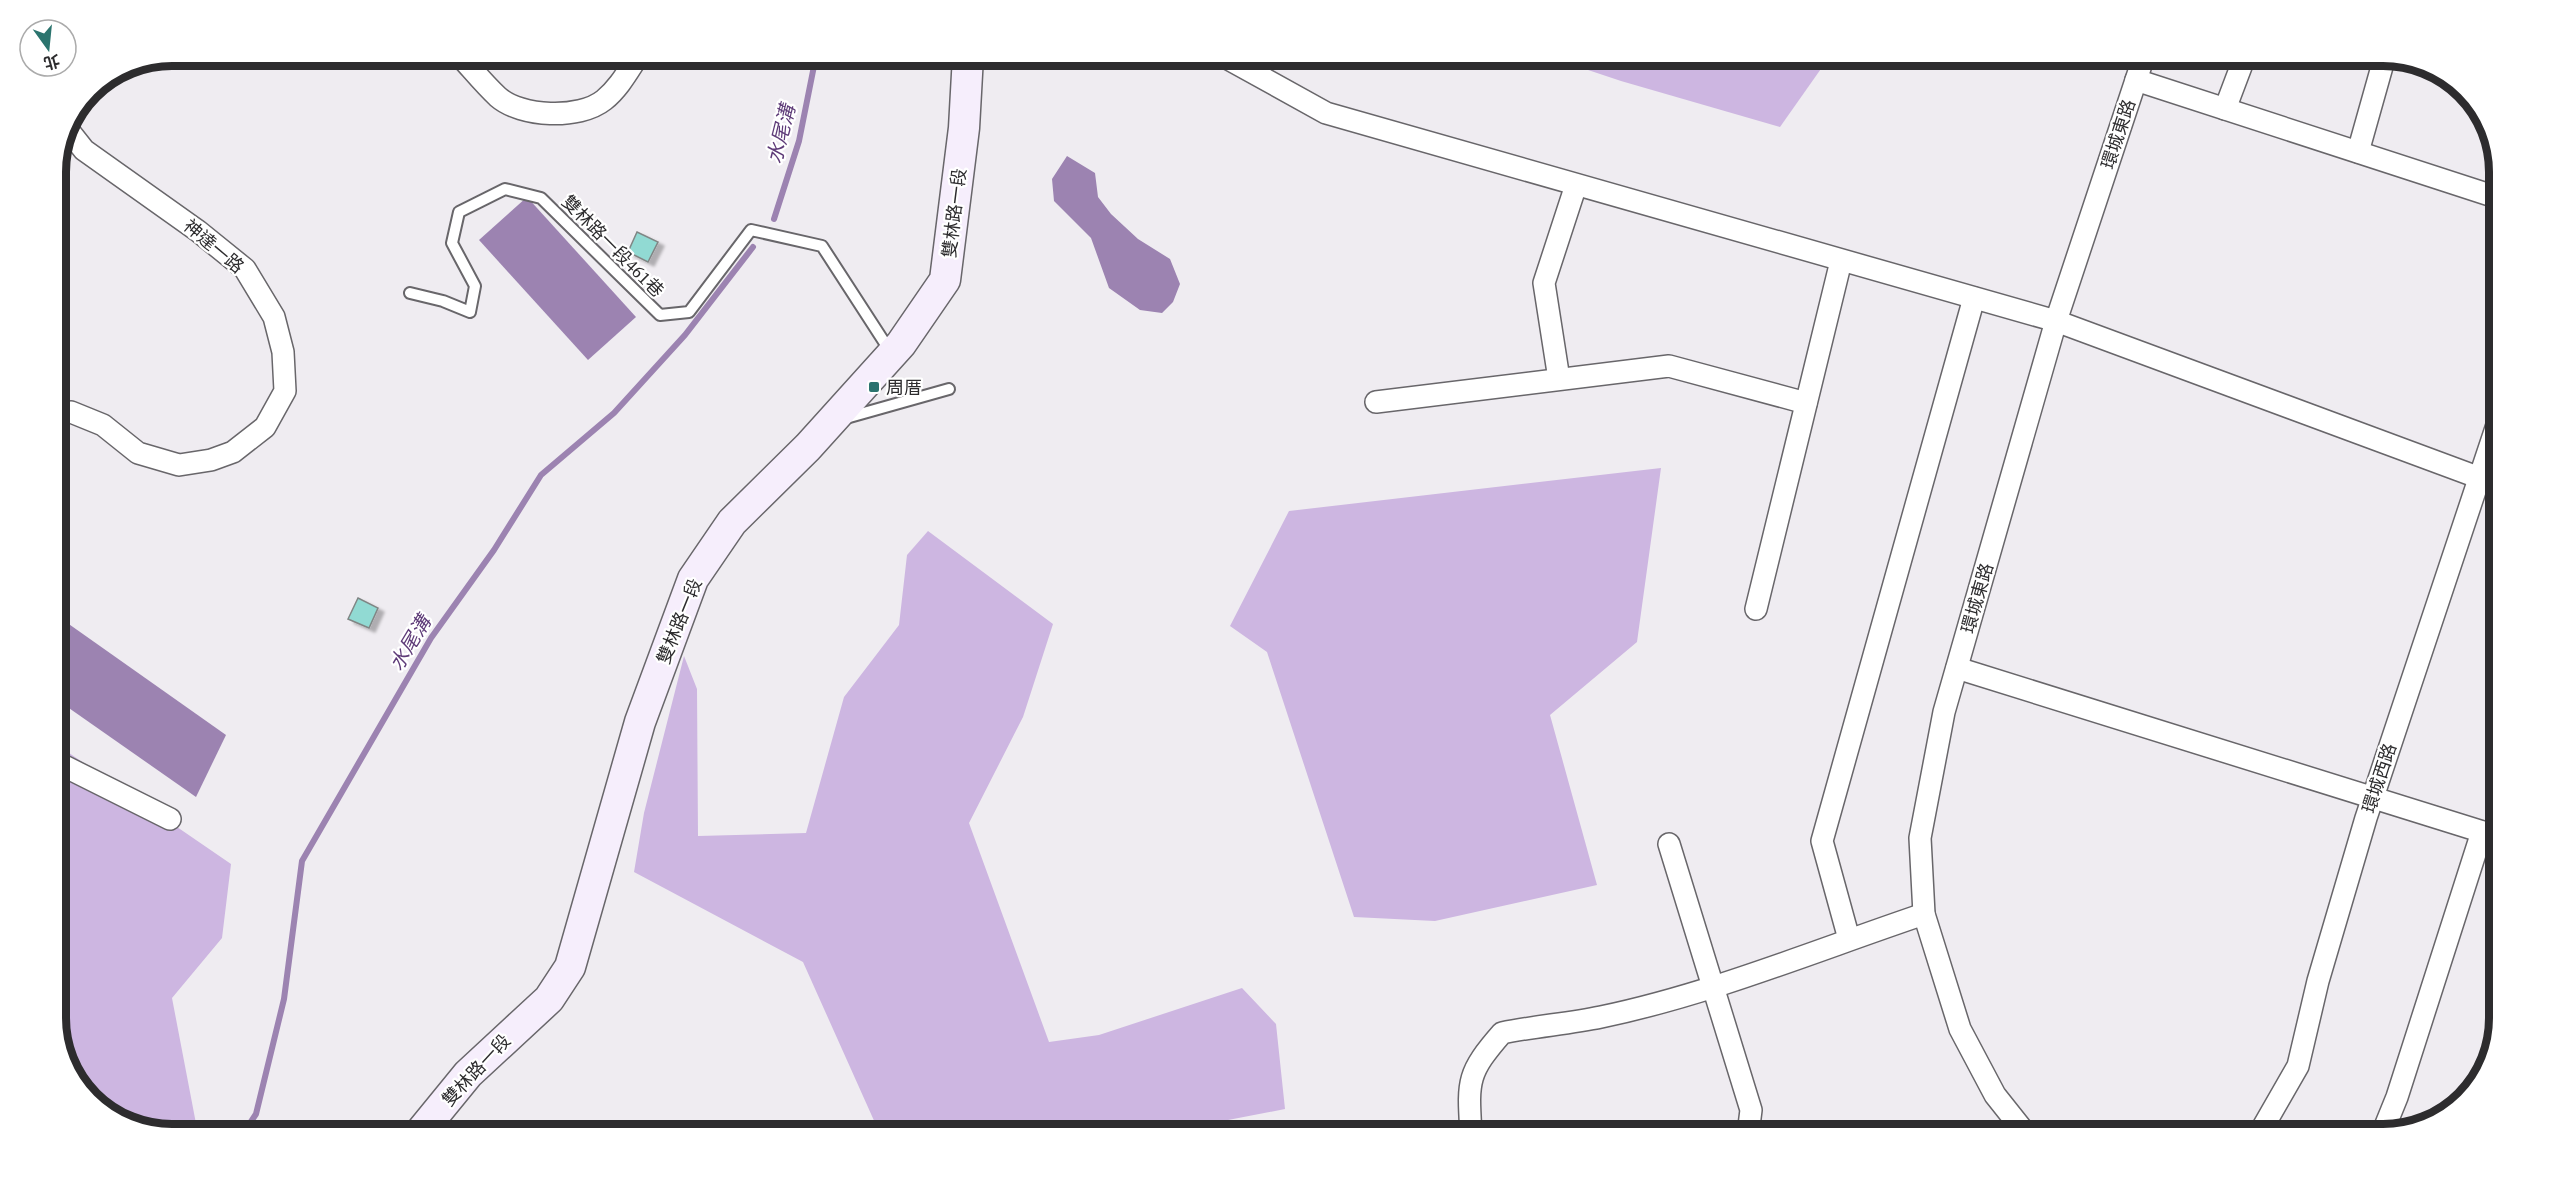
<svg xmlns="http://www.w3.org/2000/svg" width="2555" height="1190" font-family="'Source Serif 4','Noto Sans TC',serif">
	<defs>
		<filter id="shadow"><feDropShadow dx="6" dy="4" stdDeviation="1.5" flood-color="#0004"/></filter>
	</defs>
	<rect width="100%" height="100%" fill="#efecf1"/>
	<g fill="#cdb6e1">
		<polygon points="1546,56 1830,56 1780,127 1621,81"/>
		<polygon points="1661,468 1637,642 1550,715 1597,885 1435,921 1354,917 1267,652 1230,626 1289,511"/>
		<polygon points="928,531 1053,624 1023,717 969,823 1049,1042 1099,1035 1242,988 1276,1024 1285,1109 1197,1126 1191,1134 880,1134 803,962 634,872 644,813 684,656 697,689 698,836 806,833 844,697 899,625 907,555"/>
		<polygon points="56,744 231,864 222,938 172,998 198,1134 172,1134 127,1126 79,1089 56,1026"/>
	</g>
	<g fill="#9c83b1">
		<polygon points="1067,156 1095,173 1098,197 1111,214 1138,239 1170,259 1180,284 1173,302 1162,313 1140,310 1109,288 1091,238 1054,201 1052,179"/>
		<polygon points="527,197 636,317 588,360 479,240"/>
		<polygon points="56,615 226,735 196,797 56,699"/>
	</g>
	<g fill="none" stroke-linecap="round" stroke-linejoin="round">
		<g stroke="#9c83b1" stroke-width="6">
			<polyline points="774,219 799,141 816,56"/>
			<polyline points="243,1134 256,1114 284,999 302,861 431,638 494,550 541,475 614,413 685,335 753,247"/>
		</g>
	</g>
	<g fill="#91dad3" stroke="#808685" stroke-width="1.5" filter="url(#shadow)">
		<polygon points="637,232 658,242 648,262 628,252"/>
		<polygon points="358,598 378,608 369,628 348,619"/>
	</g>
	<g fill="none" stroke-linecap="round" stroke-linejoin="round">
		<defs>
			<g id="lane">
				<polyline points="410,293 443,301 470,312 475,286 452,243 459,212 505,189 541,198 660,315 689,312 751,230 822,246 890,351"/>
				<polyline points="846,418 949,389"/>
			</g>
			<g id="street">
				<path d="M 460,56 C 472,69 484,84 498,97 C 521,117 579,120 604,100 C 619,88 628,71 638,56"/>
				<polyline points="1223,56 1326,113 2056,321 2480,478"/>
				<polyline points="2136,80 2499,198"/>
				<polyline points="2225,109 2245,56"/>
				<polyline points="2358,152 2385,56"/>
				<polyline points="1559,379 1544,283 1576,185"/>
				<polyline points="1376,402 1669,366 1806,403"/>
				<polyline points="56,415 71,412 103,425 138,453 179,465 211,460 233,452 265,427 285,391 283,352 274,317 245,269 198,231 84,150 65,126"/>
				<polyline points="1756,609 1841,261"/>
				<polyline points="1957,668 2499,837"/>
				<polyline points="56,762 170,819"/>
				<polyline points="1669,844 1751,1110 1748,1134"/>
				<polyline points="1849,939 1822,841 1974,298"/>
				<path d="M 1471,1134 C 1468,1082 1466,1074 1502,1033 C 1535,1026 1568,1024 1601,1017 C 1711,994 1817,950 1924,914"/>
				<polyline points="2026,1134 1995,1095 1960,1029 1924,914 1920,838 1944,712 2056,321 2144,56"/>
				<polyline points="2259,1134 2298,1066 2318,981 2366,818 2499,419"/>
				<polyline points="2382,1134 2397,1097 2482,832"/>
			</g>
			<polyline id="secondary" points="419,1134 468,1074 549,999 570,967 640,722 693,579 732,522 808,447 901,344 945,280 964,128 968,56"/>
		</defs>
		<use href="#lane" stroke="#68666a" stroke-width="14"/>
		<use href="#street" stroke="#68666a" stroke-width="24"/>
		<use href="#secondary" stroke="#68666a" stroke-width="33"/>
		<use href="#lane" stroke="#fff" stroke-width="10"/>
		<use href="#street" stroke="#fff" stroke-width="21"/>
		<use href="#secondary" stroke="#f6eefc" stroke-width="30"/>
	</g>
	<rect fill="#2b746e" stroke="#fff" stroke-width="2" x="868" y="381" width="12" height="12" rx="3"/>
	<g text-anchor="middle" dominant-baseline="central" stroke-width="4.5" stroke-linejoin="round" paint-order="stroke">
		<g font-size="18" fill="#2d2c2e" stroke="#fff">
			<text transform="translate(2118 134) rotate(-72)">環城東路</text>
			<text transform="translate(954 213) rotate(-83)">雙林路一段</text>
			<text transform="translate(214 246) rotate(40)">神達一路</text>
			<text transform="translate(613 246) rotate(45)">雙林路一段461巷</text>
			<text transform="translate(1977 598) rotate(-74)">環城東路</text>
			<text transform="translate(679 621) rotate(-68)">雙林路一段</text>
			<text transform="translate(2379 778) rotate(-72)">環城西路</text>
			<text transform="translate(476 1070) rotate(-47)">雙林路一段</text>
		</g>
		<g font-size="18" fill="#2d2c2e" stroke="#fff" text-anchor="start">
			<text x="886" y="387">周厝</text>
		</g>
		<g font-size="20" font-style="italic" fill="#5e3b78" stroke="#fff">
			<text transform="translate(781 134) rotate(-76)">水尾溝</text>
			<text transform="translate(410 643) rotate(-59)">水尾溝</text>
		</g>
	</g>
	<path d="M0 0H2555V1190H0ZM172 66H2383A106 106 0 0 1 2489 172V1018A106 106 0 0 1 2383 1124H172A106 106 0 0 1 66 1018V172A106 106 0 0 1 172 66Z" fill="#fff" fill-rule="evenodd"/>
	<path fill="none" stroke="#2d2c2e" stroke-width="8" d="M172 66H2383A106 106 0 0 1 2489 172V1018A106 106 0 0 1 2383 1124H172A106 106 0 0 1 66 1018V172A106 106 0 0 1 172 66Z"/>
	<g transform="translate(48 48) rotate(165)"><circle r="28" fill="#ffffff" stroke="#ababab" stroke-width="1.5"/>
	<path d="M0-4.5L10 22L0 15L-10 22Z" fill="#2b746e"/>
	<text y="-9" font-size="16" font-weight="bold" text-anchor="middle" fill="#2d2c2e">北</text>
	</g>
</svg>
